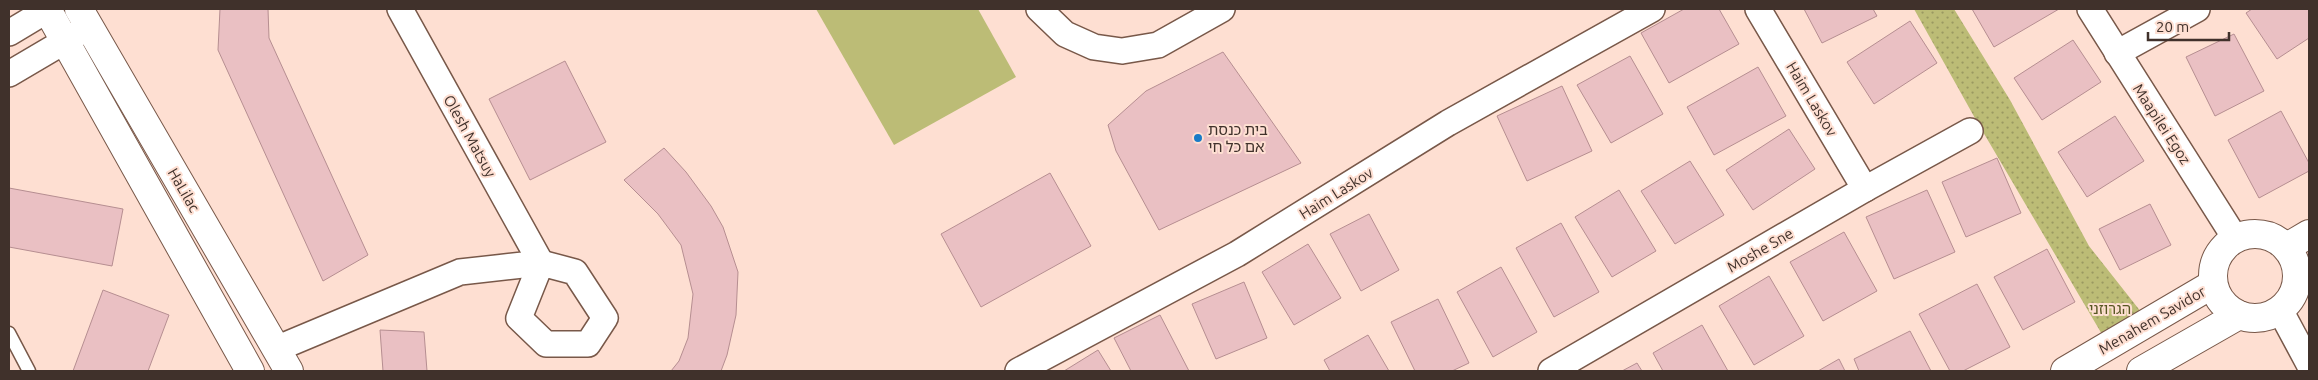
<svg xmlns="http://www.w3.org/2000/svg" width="2318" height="380" font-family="Ubuntu,'Noto Sans Hebrew',sans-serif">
	<defs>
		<pattern id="park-dots" width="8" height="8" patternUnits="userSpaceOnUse" patternTransform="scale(1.25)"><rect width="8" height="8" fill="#bcbc76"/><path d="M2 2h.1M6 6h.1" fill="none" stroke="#9a9961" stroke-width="1.8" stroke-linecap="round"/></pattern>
	</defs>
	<rect width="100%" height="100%" fill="#fedfd2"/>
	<polygon fill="url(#park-dots)" points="1914,9 1954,9 2010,100 2089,246 2149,322 2103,336 1976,120"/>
	<polygon fill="#bcbc76" points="816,9 978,9 1016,77 894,145"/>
	<g fill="#eac0c3" stroke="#b68e91">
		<polygon points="220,9 268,9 269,38 368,255 323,281 218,50"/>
		<polygon points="1684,9 1719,9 1739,44 1669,83 1641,33"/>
		<polygon points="1804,9 1873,9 1877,16 1822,43"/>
		<polygon points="1972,9 2059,9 1994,47"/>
		<polygon points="2252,9 2309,9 2309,38 2277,59 2246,13"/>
		<polygon points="1910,21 1937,63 1874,104 1847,62"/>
		<polygon points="2234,34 2264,91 2215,116 2186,57"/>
		<polygon points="2073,40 2101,82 2042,120 2014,78"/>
		<polygon points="1223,52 1301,163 1159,230 1116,151 1108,125 1146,91"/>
		<polygon points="1630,56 1663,114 1611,143 1577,85"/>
		<polygon points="565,61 606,142 530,180 489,99"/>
		<polygon points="1758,67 1786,116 1714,155 1687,107"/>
		<polygon points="1562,86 1592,151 1527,181 1497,116"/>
		<polygon points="2281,111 2309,163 2309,171 2259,198 2228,140"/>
		<polygon points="2115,116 2144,161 2087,197 2058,152"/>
		<polygon points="1789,129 1815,169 1753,210 1726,170"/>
		<polygon points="664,148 686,172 711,206 723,227 738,272 736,315 727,355 721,371 671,371 679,361 688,338 693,294 681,245 658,214 624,180"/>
		<polygon points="1997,158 2021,213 1966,237 1942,182"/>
		<polygon points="1690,161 1724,215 1675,244 1641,191"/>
		<polygon points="1050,173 1091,246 981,307 941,234"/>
		<polygon points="9,188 123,209 112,266 9,247"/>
		<polygon points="1619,190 1656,251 1612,277 1575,217"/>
		<polygon points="1927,190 1955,252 1894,279 1866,217"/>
		<polygon points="2150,204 2171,245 2120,270 2099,229"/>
		<polygon points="1369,214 1399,270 1361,291 1330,234"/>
		<polygon points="1561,223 1599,292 1554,317 1516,248"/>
		<polygon points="1844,232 1877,291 1823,321 1790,262"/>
		<polygon points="1308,244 1341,298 1294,325 1262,272"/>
		<polygon points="2047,249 2075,302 2023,330 1994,277"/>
		<polygon points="1501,267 1537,332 1493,357 1457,292"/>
		<polygon points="1769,276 1804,336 1754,365 1719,306"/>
		<polygon points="1244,282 1267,338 1216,359 1192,304"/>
		<polygon points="1977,284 2010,347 1963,371 1950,371 1919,314"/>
		<polygon points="103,290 169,315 148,371 73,371"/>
		<polygon points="1438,299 1469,363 1452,371 1415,371 1391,322"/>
		<polygon points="1160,315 1189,371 1131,371 1114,338"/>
		<polygon points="1702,325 1728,371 1663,371 1653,353"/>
		<polygon points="380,330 424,332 427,371 383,371"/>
		<polygon points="1910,331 1931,371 1859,371 1854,359"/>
		<polygon points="1368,335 1389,371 1330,371 1324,360"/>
		<polygon points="1098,350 1111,371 1064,371"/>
		<polygon points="1839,359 1845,371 1818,371"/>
		<polygon points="1637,363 1642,371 1622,371"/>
	</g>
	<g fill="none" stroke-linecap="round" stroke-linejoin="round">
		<defs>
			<polyline id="service" points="9,333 29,371"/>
			<g id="minor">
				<polyline points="1039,9 1065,34 1094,47 1122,51 1158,45 1222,9"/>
				<polyline points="1758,9 1865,189"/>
				<polyline points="2090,9 2235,238"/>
				<polyline points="9,33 49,9"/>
				<polyline points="2117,53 2197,9"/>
				<polyline points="9,74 82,31"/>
				<polygon points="541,263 575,272 605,318 588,344 546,344 519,318"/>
				<polyline points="2280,310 2309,364"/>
				<polyline points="276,349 460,272 541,263 400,9"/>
				<polyline points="1018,371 1237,254 1448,123 1652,9"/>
				<polyline points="1551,371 1865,189 1970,131"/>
			</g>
			<g id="tertiary">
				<polyline points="47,9 250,371"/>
				<polyline points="79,9 289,371"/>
				<circle cx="2255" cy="276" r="42"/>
				<polyline points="2287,247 2309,234"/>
				<polyline points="2065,371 2213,284"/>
				<polyline points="2141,371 2239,315"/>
			</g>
		</defs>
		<use href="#service" stroke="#785849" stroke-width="15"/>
		<use href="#minor" stroke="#785849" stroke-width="28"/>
		<use href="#tertiary" stroke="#785849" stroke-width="30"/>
		<use href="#service" stroke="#fff" stroke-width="12"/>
		<use href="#minor" stroke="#fff" stroke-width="25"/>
		<use href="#tertiary" stroke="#fff" stroke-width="28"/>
	</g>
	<circle fill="#197bc7" stroke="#fedfd2" stroke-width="2" cx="1198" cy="138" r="5"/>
	<g text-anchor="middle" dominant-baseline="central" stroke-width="4" stroke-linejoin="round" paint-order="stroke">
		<g font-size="15" fill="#40312b" stroke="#fedfd2">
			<text transform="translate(1812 99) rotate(59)">Haim Laskov</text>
			<text transform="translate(2162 124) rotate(57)">Maapilei Egoz</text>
			<text transform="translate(470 136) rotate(61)">Olesh Matsuy</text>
			<text transform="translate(184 190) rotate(60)">HaLilac</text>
			<text transform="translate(1336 193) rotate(-32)">Haim Laskov</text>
			<text transform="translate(1760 250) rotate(-30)">Moshe Sne</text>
			<text transform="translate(2152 320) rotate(-30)">Menahem Savidor</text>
		</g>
		<g font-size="15" fill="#40312b" stroke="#fedfd2" text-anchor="start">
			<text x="1208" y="129">בית כנסת<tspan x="1208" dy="17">אם כל חי</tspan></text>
		</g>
		<g font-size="15" fill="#575621" stroke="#fedfd2">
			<text x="2110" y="308">הגרוזני</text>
		</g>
	</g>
	<rect width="2318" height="380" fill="none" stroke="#40312b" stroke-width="20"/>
	<path d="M2148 32v8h81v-8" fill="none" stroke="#40312b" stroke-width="2.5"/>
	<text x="2156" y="32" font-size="15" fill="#40312b" stroke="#fedfd2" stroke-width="4" paint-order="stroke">20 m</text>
</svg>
